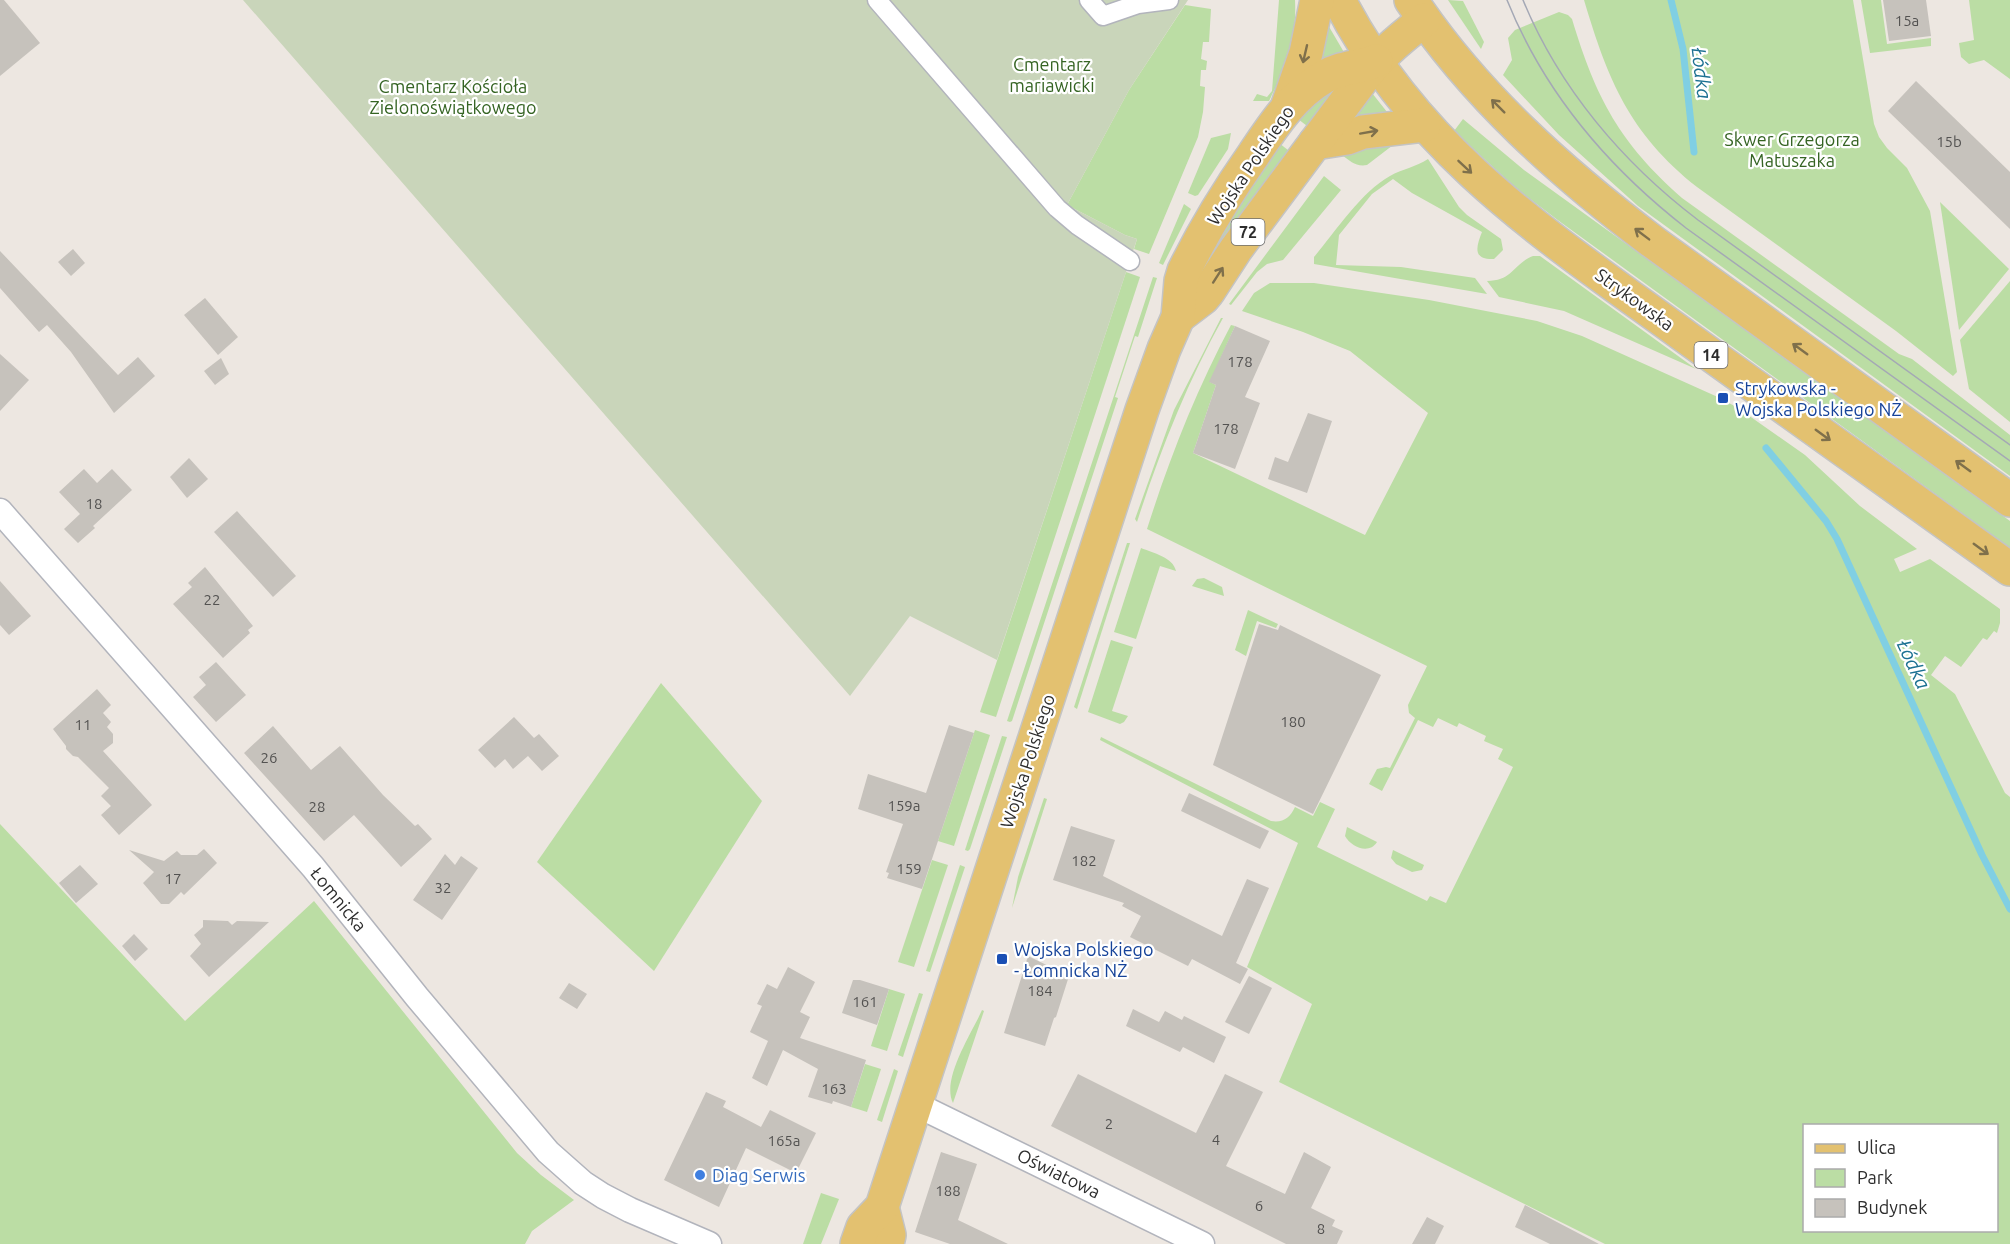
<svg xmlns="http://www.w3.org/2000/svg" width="2010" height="1244" font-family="Ubuntu,sans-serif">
	<rect width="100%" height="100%" fill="#ede7e1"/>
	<g fill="#bbdda4" fill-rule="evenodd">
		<path d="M 1279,0 L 1295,0 C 1297,39 1286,67 1269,101 L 1253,101 L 1257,94 L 1267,97 L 1272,91 Z"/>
		<polygon points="1448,0 1463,1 1484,42 1481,49"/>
		<path d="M 1584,0 L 1853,0 L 1874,124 L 1879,137 L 1887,148 L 1907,168 L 1930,211 L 1957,372 L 1953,376 L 1896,331 L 1697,187 C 1629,133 1608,80 1584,0 Z"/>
		<polygon points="1861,0 1881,0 1887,44 1931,38 1931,46 1870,53"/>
		<polygon points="1969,0 2010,0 2010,79 1984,60 1969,64 1961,57 1959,43 1974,40"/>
		<polygon points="1185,5 1211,9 1209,42 1203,42 1201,59 1207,61 1206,70 1201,70 1200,86 1205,87 1203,112 1198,137 1149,254 1134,249 1137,239 1125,235 1067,205 1129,90"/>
		<path d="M 1559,12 L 1568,15 L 1572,19 C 1596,99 1620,143 1682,198 L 1899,354 L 1912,359 L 2010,435 L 2010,476 L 1638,206 L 1559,135 L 1503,75 L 1512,60 L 1508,38 L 1515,30 Z"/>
		<polygon points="1328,25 1345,54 1319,70"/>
		<polygon points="1341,80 1311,129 1298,119"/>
		<polygon points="1372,93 1391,117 1347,127"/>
		<polygon points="1463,119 1524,170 2010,521 2010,548 1559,221 1516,188 1454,131"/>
		<polygon points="1231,133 1228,149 1198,195 1195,196 1188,193 1211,138"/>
		<path d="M 1397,142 L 1367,165 C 1356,167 1350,161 1342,155 L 1347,151 Z"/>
		<polygon points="1279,143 1293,154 1200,279 1212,243"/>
		<path d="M 1428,159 L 1459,207 L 1467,215 L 1501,239 L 1503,250 L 1494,259 C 1471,260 1477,245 1482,232 L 1412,193 L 1393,179 L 1372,194 L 1339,235 L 1336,265 L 1401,267 L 1475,278 L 1487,294 L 1314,264 L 1314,257 C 1336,231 1361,192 1390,176 C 1402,169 1416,167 1428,159 Z"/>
		<polygon points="1324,176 1341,190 1283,260 1267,264 1257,272 1231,305 1229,304"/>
		<polygon points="1940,202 2009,269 1959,330"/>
		<polygon points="1184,204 1191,209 1163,265 1159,263"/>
		<path d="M 1533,256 L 1540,256 L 1696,369 L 1564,311 L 1499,297 L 1487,281 C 1513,281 1513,264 1533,256 Z"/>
		<polygon points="1126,272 1140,277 996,717 980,712"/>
		<polygon points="1153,277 1157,278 1138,337 1135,336 1115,397 1118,398 1012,721 1010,722 1007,721"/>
		<polygon points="2010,281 2010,422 1969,389 1960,340"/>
		<path d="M 1270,283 L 1314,283 L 1429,300 L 1537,321 L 1582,336 L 1720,398 L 1738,408 L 1805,455 L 1860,506 L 1917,549 L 1894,559 L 1900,572 L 1930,559 L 2000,609 L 2000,623 L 1997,633 L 1994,631 L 1987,640 L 1983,638 L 1961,667 L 1945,656 L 1931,675 L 1955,694 L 2005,793 L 2010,797 L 2010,1244 L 1605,1244 L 1279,1082 L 1312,1004 L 1247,967 L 1298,843 L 1100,740 L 1101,737 L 1271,821 C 1283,823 1290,818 1295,807 L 1313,816 L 1320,802 L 1335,809 L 1317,847 L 1427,901 L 1430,896 L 1446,903 L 1513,767 L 1498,759 L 1503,749 L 1484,741 L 1486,736 L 1459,723 L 1457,727 L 1438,718 L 1433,727 L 1418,720 L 1382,791 L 1369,784 L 1377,769 L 1386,767 L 1390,768 L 1415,718 L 1409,713 L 1408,705 L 1427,666 L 1147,529 C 1170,457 1195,393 1231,325 L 1235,326 L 1210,382 L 1216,385 L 1193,453 L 1365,535 L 1428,413 L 1350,351 L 1303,332 L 1242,311 L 1254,293 ZM 1804,1126 L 1996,1126 L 1996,1230 L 1804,1230 Z"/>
		<path d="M 1221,318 L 1223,318 C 1187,383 1160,451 1137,522 L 1135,519 L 1174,410 Z"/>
		<polygon points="1127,543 1130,543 1077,709 1074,707"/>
		<path d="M 1141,548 C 1153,553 1173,557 1176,571 L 1160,566 L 1136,639 L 1114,632 Z"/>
		<polygon points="1204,578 1222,587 1224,596 1192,586 1197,579"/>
		<polygon points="1248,610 1278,624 1276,628 1257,621 1246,656 1235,650"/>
		<polygon points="1111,640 1133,647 1112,711 1128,716 1124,722 1120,724 1088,712"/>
		<polygon points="661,683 762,801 654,971 537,862"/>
		<polygon points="975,730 990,735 954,846 938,841"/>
		<polygon points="1002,736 1007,737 970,849 968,851 965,850"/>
		<polygon points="1044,798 1047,799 1012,908 1018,877"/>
		<polygon points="0,824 185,1021 314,901 517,1153 541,1175 574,1200 532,1231 525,1244 0,1244"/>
		<path d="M 1347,827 L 1377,842 C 1369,855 1351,847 1345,836 Z"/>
		<polygon points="1393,850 1424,865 1422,870 1412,872 1396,864 1391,858"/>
		<polygon points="932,860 948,865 914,967 898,962"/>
		<polygon points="960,865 965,867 930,972 926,971"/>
		<polygon points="889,989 905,994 887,1051 871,1046"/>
		<polygon points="919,993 923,994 903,1057 898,1055"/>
		<path d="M 982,1010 L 984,1011 L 953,1103 C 941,1079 972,1033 982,1010 Z"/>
		<polygon points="865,1064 881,1069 867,1112 851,1107"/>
		<polygon points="894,1069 898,1071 882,1122 877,1120"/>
		<polygon points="821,1193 839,1199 821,1244 803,1244"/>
	</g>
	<polygon fill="#c9d5ba" points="243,0 1188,0 1129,90 1067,205 1125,235 1137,239 997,660 910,616 850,696"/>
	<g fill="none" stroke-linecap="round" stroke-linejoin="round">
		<g stroke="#80cfe3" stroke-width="7">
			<polyline points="1671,0 1683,49 1694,152"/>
			<polyline points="1766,448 1826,521 1837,539 1982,855 2010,909"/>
		</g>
	</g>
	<g fill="#c6c2bc">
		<polygon points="0,0 4,0 40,43 0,76"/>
		<polygon points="1883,0 1926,0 1931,36 1889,41"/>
		<polygon points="1916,81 2010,172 2010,229 1888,111"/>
		<polygon points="73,249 85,263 71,276 58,262"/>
		<polygon points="0,251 118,375 138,357 155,376 114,413 71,352 47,325 39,332 0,288"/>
		<polygon points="205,298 238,337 218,355 184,315"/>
		<polygon points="1235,326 1270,341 1245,397 1260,403 1235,469 1193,453 1216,385 1209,382"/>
		<polygon points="0,354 29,380 0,411"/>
		<polygon points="221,358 229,374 215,385 204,371"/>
		<polygon points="1308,413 1332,421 1307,493 1268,479 1275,457 1288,462"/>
		<polygon points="189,458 208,479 187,498 170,477"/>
		<polygon points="84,469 97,483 112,469 132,490 93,526 95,528 78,543 64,529 80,514 59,492"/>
		<polygon points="237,511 296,576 273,597 214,532"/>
		<polygon points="205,567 253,626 248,630 250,633 223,658 173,604 192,587 188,583"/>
		<polygon points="0,581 31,616 9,635 0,625"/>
		<polygon points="1259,624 1278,630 1280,625 1381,675 1313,814 1213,765"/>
		<polygon points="216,662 246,695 216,722 193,697 206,685 199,677"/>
		<polygon points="97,689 111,705 103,713 111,722 107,727 113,734 113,743 103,751 152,805 119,835 101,815 111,806 101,796 109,788 78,757 73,756 66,749 66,746 53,729"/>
		<polygon points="514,717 534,738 539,734 559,756 542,771 528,756 513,769 505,759 495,768 478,750"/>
		<polygon points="949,725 974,733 922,889 887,878 889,873 886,872 903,824 858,809 868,774 926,793"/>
		<polygon points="273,726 311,770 340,746 383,795 415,826 418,824 432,839 401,867 354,815 324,841 244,753"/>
		<polygon points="1189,793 1269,831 1260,849 1181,811"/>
		<polygon points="1071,826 1115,840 1103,876 1222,936 1247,879 1269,888 1236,963 1248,969 1240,984 1192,959 1188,966 1130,937 1141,916 1122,906 1124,903 1053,880"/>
		<polygon points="204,849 217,863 184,895 181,892 169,904 161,904 143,883 154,872 129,850 164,861 177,851 181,855 197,855"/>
		<polygon points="445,854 455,865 461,856 478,868 442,920 413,900"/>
		<polygon points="80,865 98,884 76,903 59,883"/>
		<polygon points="203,920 228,921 232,925 237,921 269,922 209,977 190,956 201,944 194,935 203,927"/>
		<polygon points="134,934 148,949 135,961 122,946"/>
		<polygon points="1028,956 1069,976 1056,1017 1054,1018 1045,1046 1004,1033"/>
		<polygon points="788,967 815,982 800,1012 810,1017 800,1038 866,1060 851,1107 833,1101 832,1104 808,1097 818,1069 783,1050 767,1086 752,1078 768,1041 750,1032 762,1006 757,1004 767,984 777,989"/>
		<polygon points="1249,976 1272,988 1249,1034 1225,1022"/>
		<polygon points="853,980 860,980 889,989 877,1025 842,1013"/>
		<polygon points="569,983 587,994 577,1009 559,998"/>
		<polygon points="1133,1009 1159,1022 1165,1011 1182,1020 1184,1016 1226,1037 1214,1063 1183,1047 1180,1052 1126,1026"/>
		<polygon points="1078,1074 1196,1133 1225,1074 1263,1092 1226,1166 1285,1194 1304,1152 1331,1167 1311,1208 1335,1220 1332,1226 1343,1231 1337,1244 1286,1244 1051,1126"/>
		<polygon points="706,1092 726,1101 723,1107 761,1127 770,1110 816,1133 796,1173 746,1148 719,1207 664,1180"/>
		<polygon points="941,1152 977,1164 958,1220 1008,1244 950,1244 915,1232"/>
		<polygon points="1525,1205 1555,1221 1599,1244 1550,1244 1515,1227"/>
		<polygon points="1427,1217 1444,1226 1435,1244 1412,1244"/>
	</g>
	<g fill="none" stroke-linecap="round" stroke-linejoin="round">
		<defs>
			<g id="pedestrian">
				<polyline points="877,0 1057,208 1077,225 1130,261"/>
				<polyline points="1089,0 1103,16 1138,4 1169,0"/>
			</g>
			<g id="minor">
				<polyline points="0,511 313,867 417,997 548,1152 583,1183 603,1196 630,1210 709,1244"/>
				<polyline points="915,1104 1202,1244"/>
			</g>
			<g id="primary">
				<path d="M 1339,0 C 1418,154 1550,238 1686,337 C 1794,415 1902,492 2010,569"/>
				<path d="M 1411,0 C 1474,95 1562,173 1653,242 L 2010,500"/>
				<polyline points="1288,105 1306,53 1317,0"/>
				<polyline points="1315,143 1347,138 1363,132 1424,125"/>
				<path d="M 1178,317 L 1203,298 L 1208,292 L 1236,249 L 1356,88 C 1374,60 1398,40 1424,20"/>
				<polyline points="882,1207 889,1235 887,1244"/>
				<path d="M 857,1244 L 863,1227 L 882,1207 L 1142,410 L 1164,349 L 1178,317 L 1181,281 L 1184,271 C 1204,230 1228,191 1254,154 C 1274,124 1293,95 1324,77 C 1340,67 1359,68 1376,61"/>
			</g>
		</defs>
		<use href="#pedestrian" stroke="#b2b4bc" stroke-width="21"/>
		<use href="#minor" stroke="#b2b4bc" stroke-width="27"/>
		<use href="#primary" stroke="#c4c4c4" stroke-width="36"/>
		<use href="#pedestrian" stroke="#fff" stroke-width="18"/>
		<use href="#minor" stroke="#fff" stroke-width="24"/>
		<use href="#primary" stroke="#e3c170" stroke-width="33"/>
		<g stroke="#a4a8b5" stroke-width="1.5">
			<path d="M 1507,0 C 1544,92 1609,168 1686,228 L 2010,461"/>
			<path d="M 1523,0 C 1559,88 1623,163 1698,220 L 2010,445"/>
		</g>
	</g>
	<defs><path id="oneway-shaft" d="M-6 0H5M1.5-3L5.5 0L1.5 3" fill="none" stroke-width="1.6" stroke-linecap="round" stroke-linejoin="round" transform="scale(1.5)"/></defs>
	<g stroke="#7f704b">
		<use href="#oneway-shaft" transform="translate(1305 54) rotate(103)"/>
		<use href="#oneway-shaft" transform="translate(1498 106) rotate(-135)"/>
		<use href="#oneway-shaft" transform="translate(1369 132) rotate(-10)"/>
		<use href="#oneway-shaft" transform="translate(1465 167) rotate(43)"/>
		<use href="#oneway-shaft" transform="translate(1642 234) rotate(-143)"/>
		<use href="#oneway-shaft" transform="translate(1218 275) rotate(-57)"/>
		<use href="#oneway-shaft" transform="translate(1800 349) rotate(-144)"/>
		<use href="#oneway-shaft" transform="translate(1823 435) rotate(36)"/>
		<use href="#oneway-shaft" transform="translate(1963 466) rotate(-144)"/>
		<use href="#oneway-shaft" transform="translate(1981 549) rotate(36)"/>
	</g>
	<g fill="#1a4fb4" stroke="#fff" stroke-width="2">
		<rect x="1717" y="392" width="12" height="12" rx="3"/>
		<rect x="996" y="953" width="12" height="12" rx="3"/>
	</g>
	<circle fill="#3f7fe0" stroke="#fff" stroke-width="2" cx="700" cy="1175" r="6"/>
	<g text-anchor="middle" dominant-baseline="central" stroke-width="4.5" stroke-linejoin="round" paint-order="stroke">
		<g font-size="15" fill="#535251">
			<text x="1907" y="20">15a</text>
			<text x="1949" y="141">15b</text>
			<text x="1240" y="361">178</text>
			<text x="1226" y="428">178</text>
			<text x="94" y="503">18</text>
			<text x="212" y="599">22</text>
			<text x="1293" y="721">180</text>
			<text x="83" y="724">11</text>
			<text x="269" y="757">26</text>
			<text x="904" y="805">159a</text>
			<text x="317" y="806">28</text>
			<text x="1084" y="860">182</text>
			<text x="909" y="868">159</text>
			<text x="173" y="878">17</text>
			<text x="443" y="887">32</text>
			<text x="1040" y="990">184</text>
			<text x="865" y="1001">161</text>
			<text x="834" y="1088">163</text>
			<text x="1109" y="1123">2</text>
			<text x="1216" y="1139">4</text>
			<text x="784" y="1140">165a</text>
			<text x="948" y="1190">188</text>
			<text x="1259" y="1205">6</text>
			<text x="1321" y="1228">8</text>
		</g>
		<g fill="#fff" stroke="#6c6c6c" stroke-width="1.5">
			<rect x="1231.5" y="219" width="33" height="26" rx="4.5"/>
			<rect x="1694.5" y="342" width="33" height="26" rx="4.5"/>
		</g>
		<g font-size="16" font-weight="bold" fill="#2d2d2d">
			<text x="1248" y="232">72</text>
			<text x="1711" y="355">14</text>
		</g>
		<g font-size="18" fill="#356423" stroke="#fff">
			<text x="1052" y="64">Cmentarz<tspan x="1052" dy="21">mariawicki</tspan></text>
			<text x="453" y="86">Cmentarz Kościoła<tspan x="453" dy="21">Zielonoświątkowego</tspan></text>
			<text x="1792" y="139">Skwer Grzegorza<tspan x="1792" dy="21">Matuszaka</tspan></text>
		</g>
		<g font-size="18" fill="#2d2d2d" stroke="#fff">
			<text transform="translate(1250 165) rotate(-56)">Wojska Polskiego</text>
			<text transform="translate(1635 299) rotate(36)">Strykowska</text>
			<text transform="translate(1027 761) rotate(-72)">Wojska Polskiego</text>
			<text transform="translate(339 899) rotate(51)">Łomnicka</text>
			<text transform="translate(1059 1173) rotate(26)">Oświatowa</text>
		</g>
		<g font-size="18" fill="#164399" stroke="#fff" text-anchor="start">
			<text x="1735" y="388">Strykowska -<tspan x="1735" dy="21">Wojska Polskiego NŻ</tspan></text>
			<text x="1014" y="949">Wojska Polskiego<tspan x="1014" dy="21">- Łomnicka NŻ</tspan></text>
		</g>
		<g font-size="18" fill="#366cbe" stroke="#fff" text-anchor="start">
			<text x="712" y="1175">Diag Serwis</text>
		</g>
		<g font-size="20" font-style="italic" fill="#1c7192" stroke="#fff">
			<text transform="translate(1702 73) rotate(83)">Łódka</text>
			<text transform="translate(1914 664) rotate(65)">Łódka</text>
		</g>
	</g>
	<rect x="1803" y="1124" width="195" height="108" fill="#ffffff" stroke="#ababab" stroke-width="1.5"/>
	<rect x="1815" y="1144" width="30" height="9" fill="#e3c170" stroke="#ababab" stroke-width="1.5"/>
	<text x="1857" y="1154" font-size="18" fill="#2d2d2d">Ulica</text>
	<rect x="1815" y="1169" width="30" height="18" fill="#bbdda4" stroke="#ababab" stroke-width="1.5"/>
	<text x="1857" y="1184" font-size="18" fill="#2d2d2d">Park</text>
	<rect x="1815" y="1199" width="30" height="18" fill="#c6c2bc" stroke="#ababab" stroke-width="1.5"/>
	<text x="1857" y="1214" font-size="18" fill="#2d2d2d">Budynek</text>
</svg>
